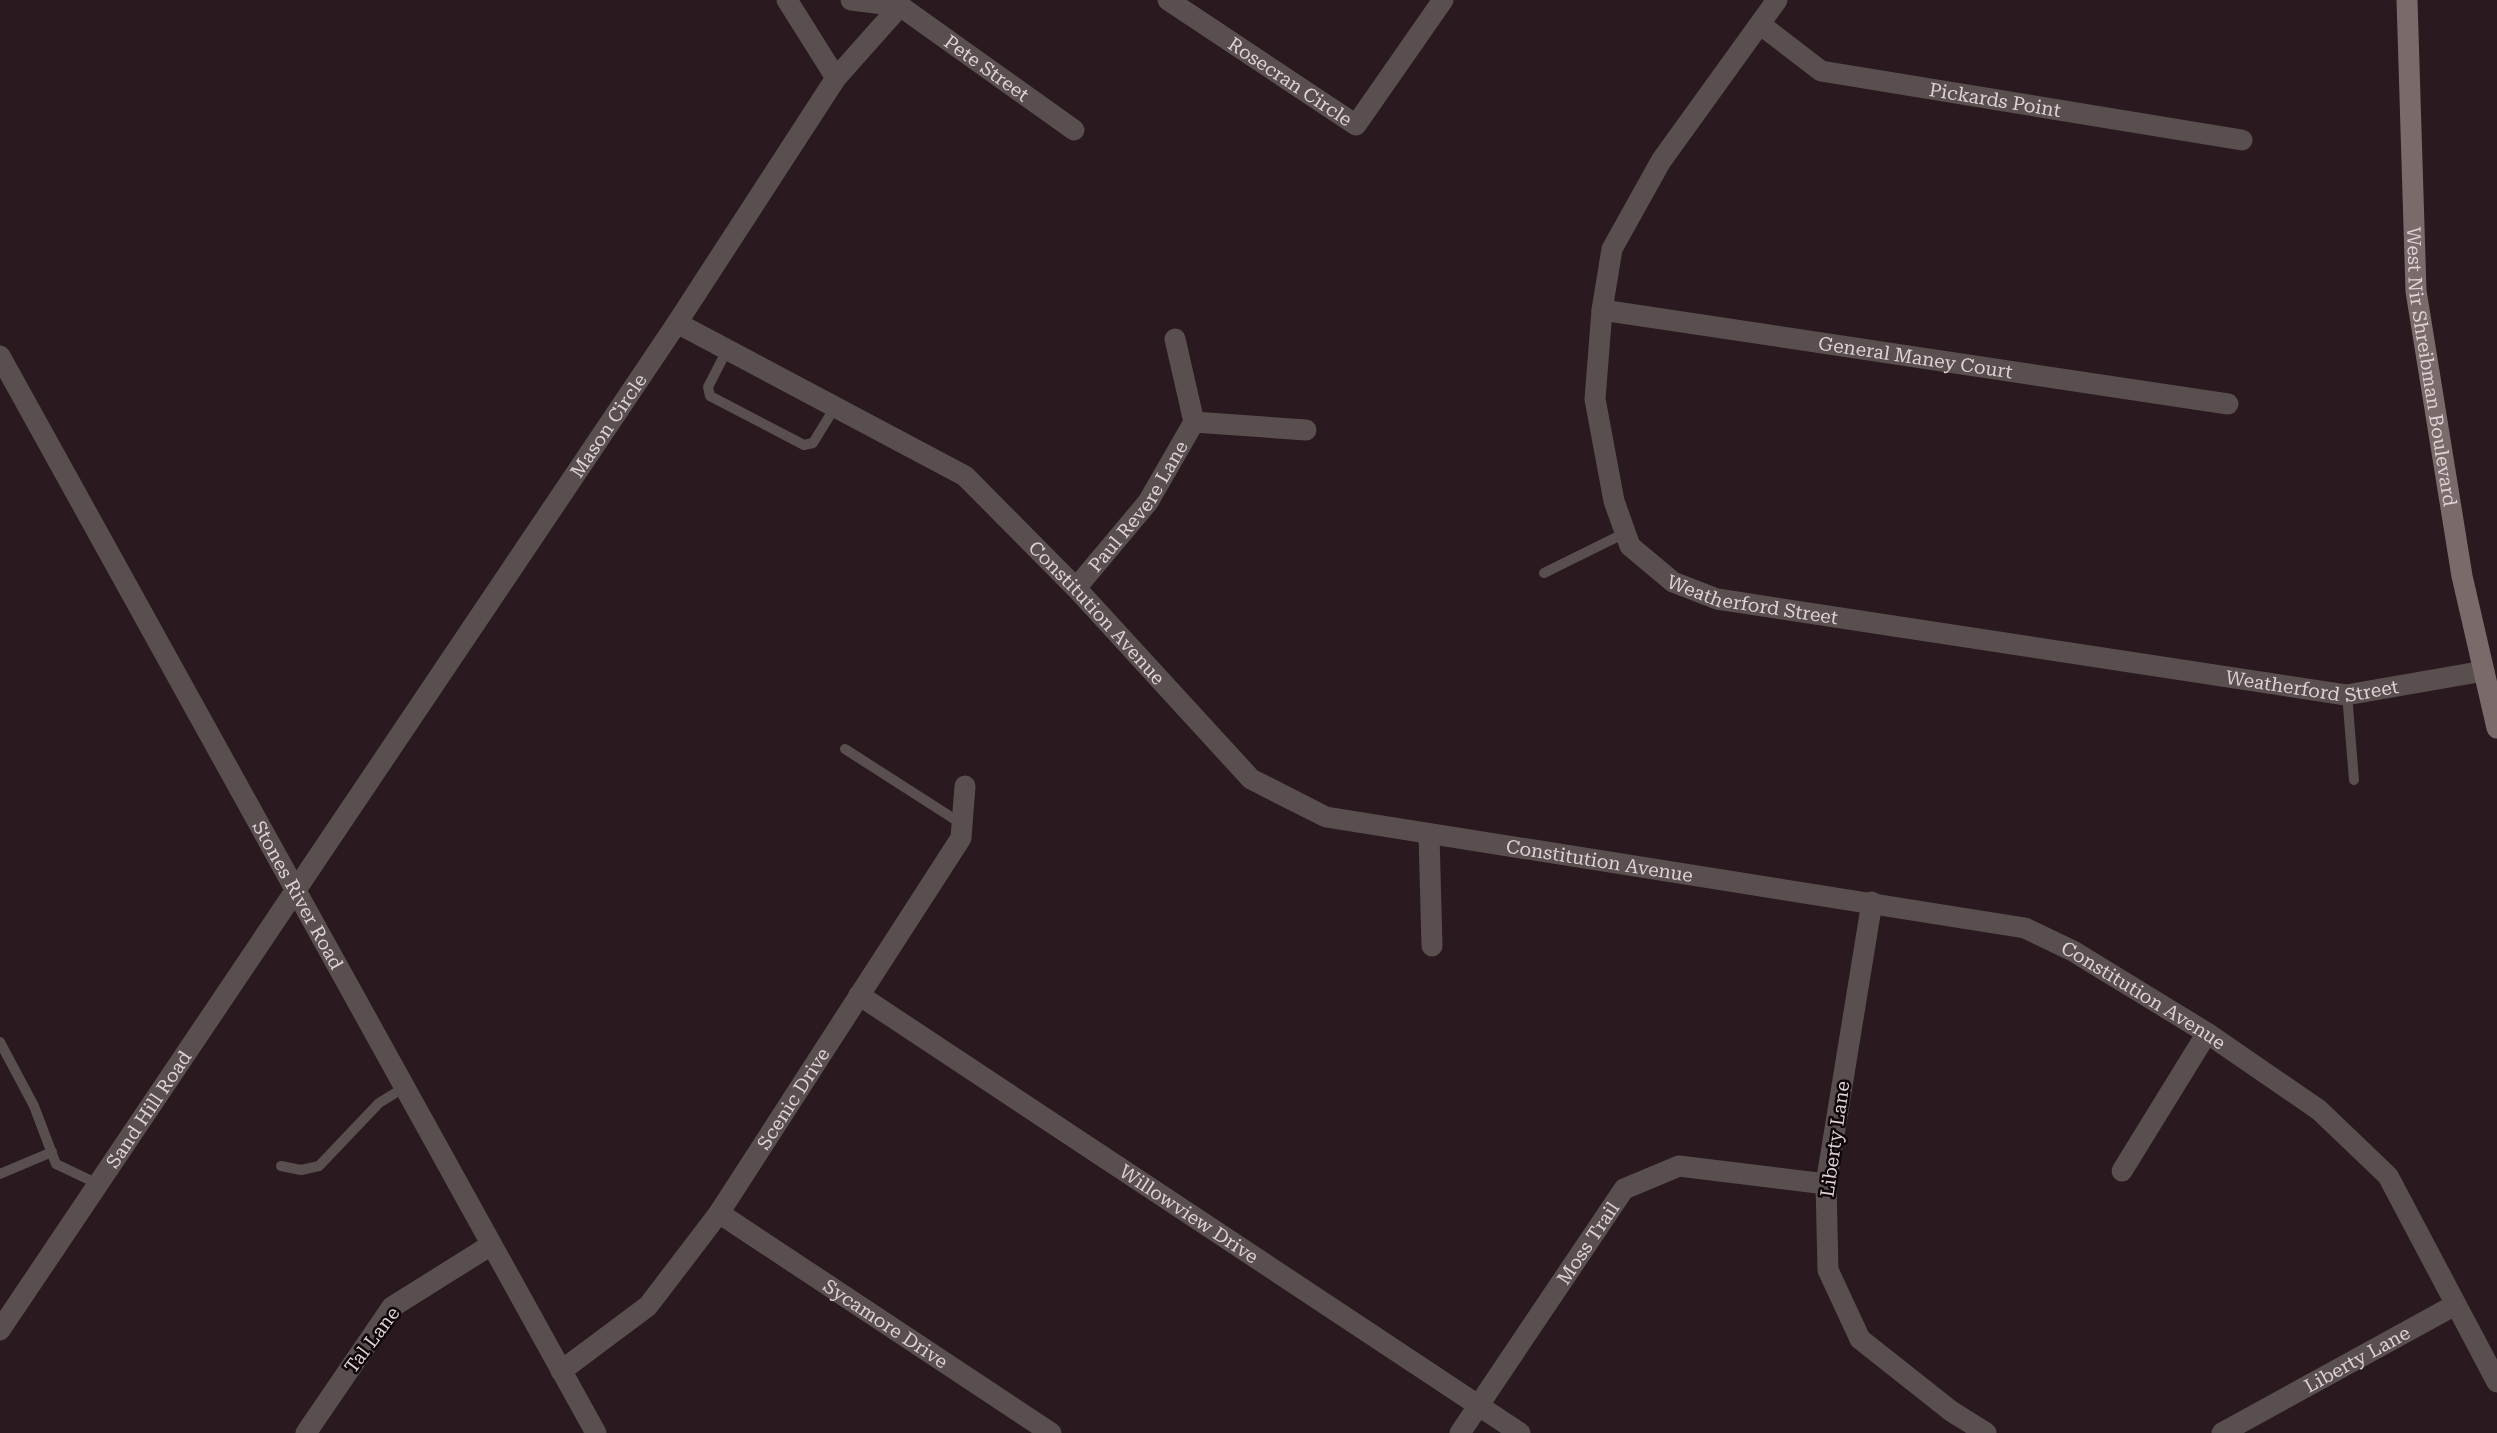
<svg xmlns="http://www.w3.org/2000/svg" width="2497" height="1433" font-family="'Roboto Serif',serif">
	<rect width="100%" height="100%" fill="#2a191e"/>
	<g fill="none" stroke-linecap="round" stroke-linejoin="round">
		<g stroke="#594f4f" stroke-width="10">
			<polyline points="727,350 708,387 710,396 804,445 813,443 835,407"/>
			<polyline points="1544,573 1625,533"/>
			<polyline points="2347,694 2354,780"/>
			<polyline points="845,749 962,824"/>
			<polyline points="0,1042 34,1106 56,1164 98,1184"/>
			<polyline points="281,1166 301,1170 319,1166 379,1103 405,1087"/>
			<polyline points="0,1174 52,1152"/>
		</g>
		<g stroke="#594f4f" stroke-width="21">
			<polyline points="787,0 836,78"/>
			<path id="s1" d="M 851,0 L 900,6 L 1074,130"/>
			<path id="s2" d="M 1168,0 L 1356,125 L 1443,0"/>
			<path id="s3" d="M 1777,0 L 1661,161 L 1612,249 L 1602,310 L 1595,399 L 1614,501 L 1630,546 L 1673,582 L 1717,599 L 2346,695 L 2484,671"/>
			<path id="s4" d="M 1761,25 L 1821,71 L 2242,140"/>
			<path id="s5" d="M 1602,310 L 2228,404"/>
			<path id="s6" d="M 677,323 L 965,476 L 1076,588 L 1251,779 L 1326,817 L 2025,928 L 2073,951 L 2207,1033 L 2319,1110 L 2388,1176 L 2497,1382"/>
			<path id="s7" d="M 0,356 L 596,1433"/>
			<polyline points="1194,422 1306,430"/>
			<path id="s8" d="M 1076,588 L 1148,502 L 1194,422 L 1175,339"/>
			<polyline points="1429,835 1432,946"/>
			<polyline points="1872,902 1826,1184 1828,1270 1860,1339 1951,1411 1986,1433"/>
			<path id="s9" d="M 859,995 L 1520,1433"/>
			<polyline points="2122,1171 2207,1033"/>
			<path id="s10" d="M 719,1213 L 1051,1433"/>
			<path id="s11" d="M 0,1330 L 677,323 L 836,78 L 900,6"/>
			<path id="s12" d="M 561,1371 L 648,1306 L 719,1213 L 961,838 L 965,786"/>
			<polyline points="306,1433 392,1307 491,1245"/>
			<path id="s13" d="M 1460,1433 L 1624,1189 L 1679,1166 L 1826,1184"/>
			<path id="s14" d="M 2222,1433 L 2455,1305"/>
		</g>
		<path stroke="#7a6b6a" stroke-width="21" id="s15" d="M 2407,0 L 2416,291 L 2462,576 L 2497,728"/>
	</g>
	<g text-anchor="middle" dominant-baseline="central" stroke-width="5" stroke-linejoin="round" paint-order="stroke">
		<g font-size="19" fill="#dfd2d6" stroke="#0e0608">
			<text stroke="none"><textPath href="#s1" startOffset="156">Pete Street</textPath></text>
			<text stroke="none"><textPath href="#s2" startOffset="147">Rosecran Circle</textPath></text>
			<text stroke="none"><textPath href="#s4" startOffset="252">Pickards Point</textPath></text>
			<text stroke="none"><textPath href="#s5" startOffset="317">General Maney Court</textPath></text>
			<text stroke="none"><textPath href="#s15" startOffset="368">West Nir Shreibman Boulevard</textPath></text>
			<text stroke="none"><textPath href="#s11" startOffset="1090">Mason Circle</textPath></text>
			<text stroke="none"><textPath href="#s8" startOffset="103">Paul Revere Lane</textPath></text>
			<text stroke="none"><textPath href="#s3" startOffset="740">Weatherford Street</textPath></text>
			<text stroke="none"><textPath href="#s6" startOffset="516">Constitution Avenue</textPath></text>
			<text stroke="none"><textPath href="#s3" startOffset="1307">Weatherford Street</textPath></text>
			<text stroke="none"><textPath href="#s6" startOffset="1104">Constitution Avenue</textPath></text>
			<text stroke="none"><textPath href="#s7" startOffset="616">Stones River Road</textPath></text>
			<text stroke="none"><textPath href="#s6" startOffset="1671">Constitution Avenue</textPath></text>
			<text stroke="none"><textPath href="#s12" startOffset="362">Scenic Drive</textPath></text>
			<text stroke="none"><textPath href="#s11" startOffset="266">Sand Hill Road</textPath></text>
			<text transform="translate(1835 1139) rotate(-82)">Liberty Lane</text>
			<text stroke="none"><textPath href="#s9" startOffset="396">Willowview Drive</textPath></text>
			<text stroke="none"><textPath href="#s13" startOffset="229">Moss Trail</textPath></text>
			<text stroke="none"><textPath href="#s10" startOffset="200">Sycamore Drive</textPath></text>
			<text transform="translate(372 1340) rotate(-53)">Tal Lane</text>
			<text stroke="none"><textPath href="#s14" startOffset="154">Liberty Lane</textPath></text>
		</g>
	</g>
</svg>
